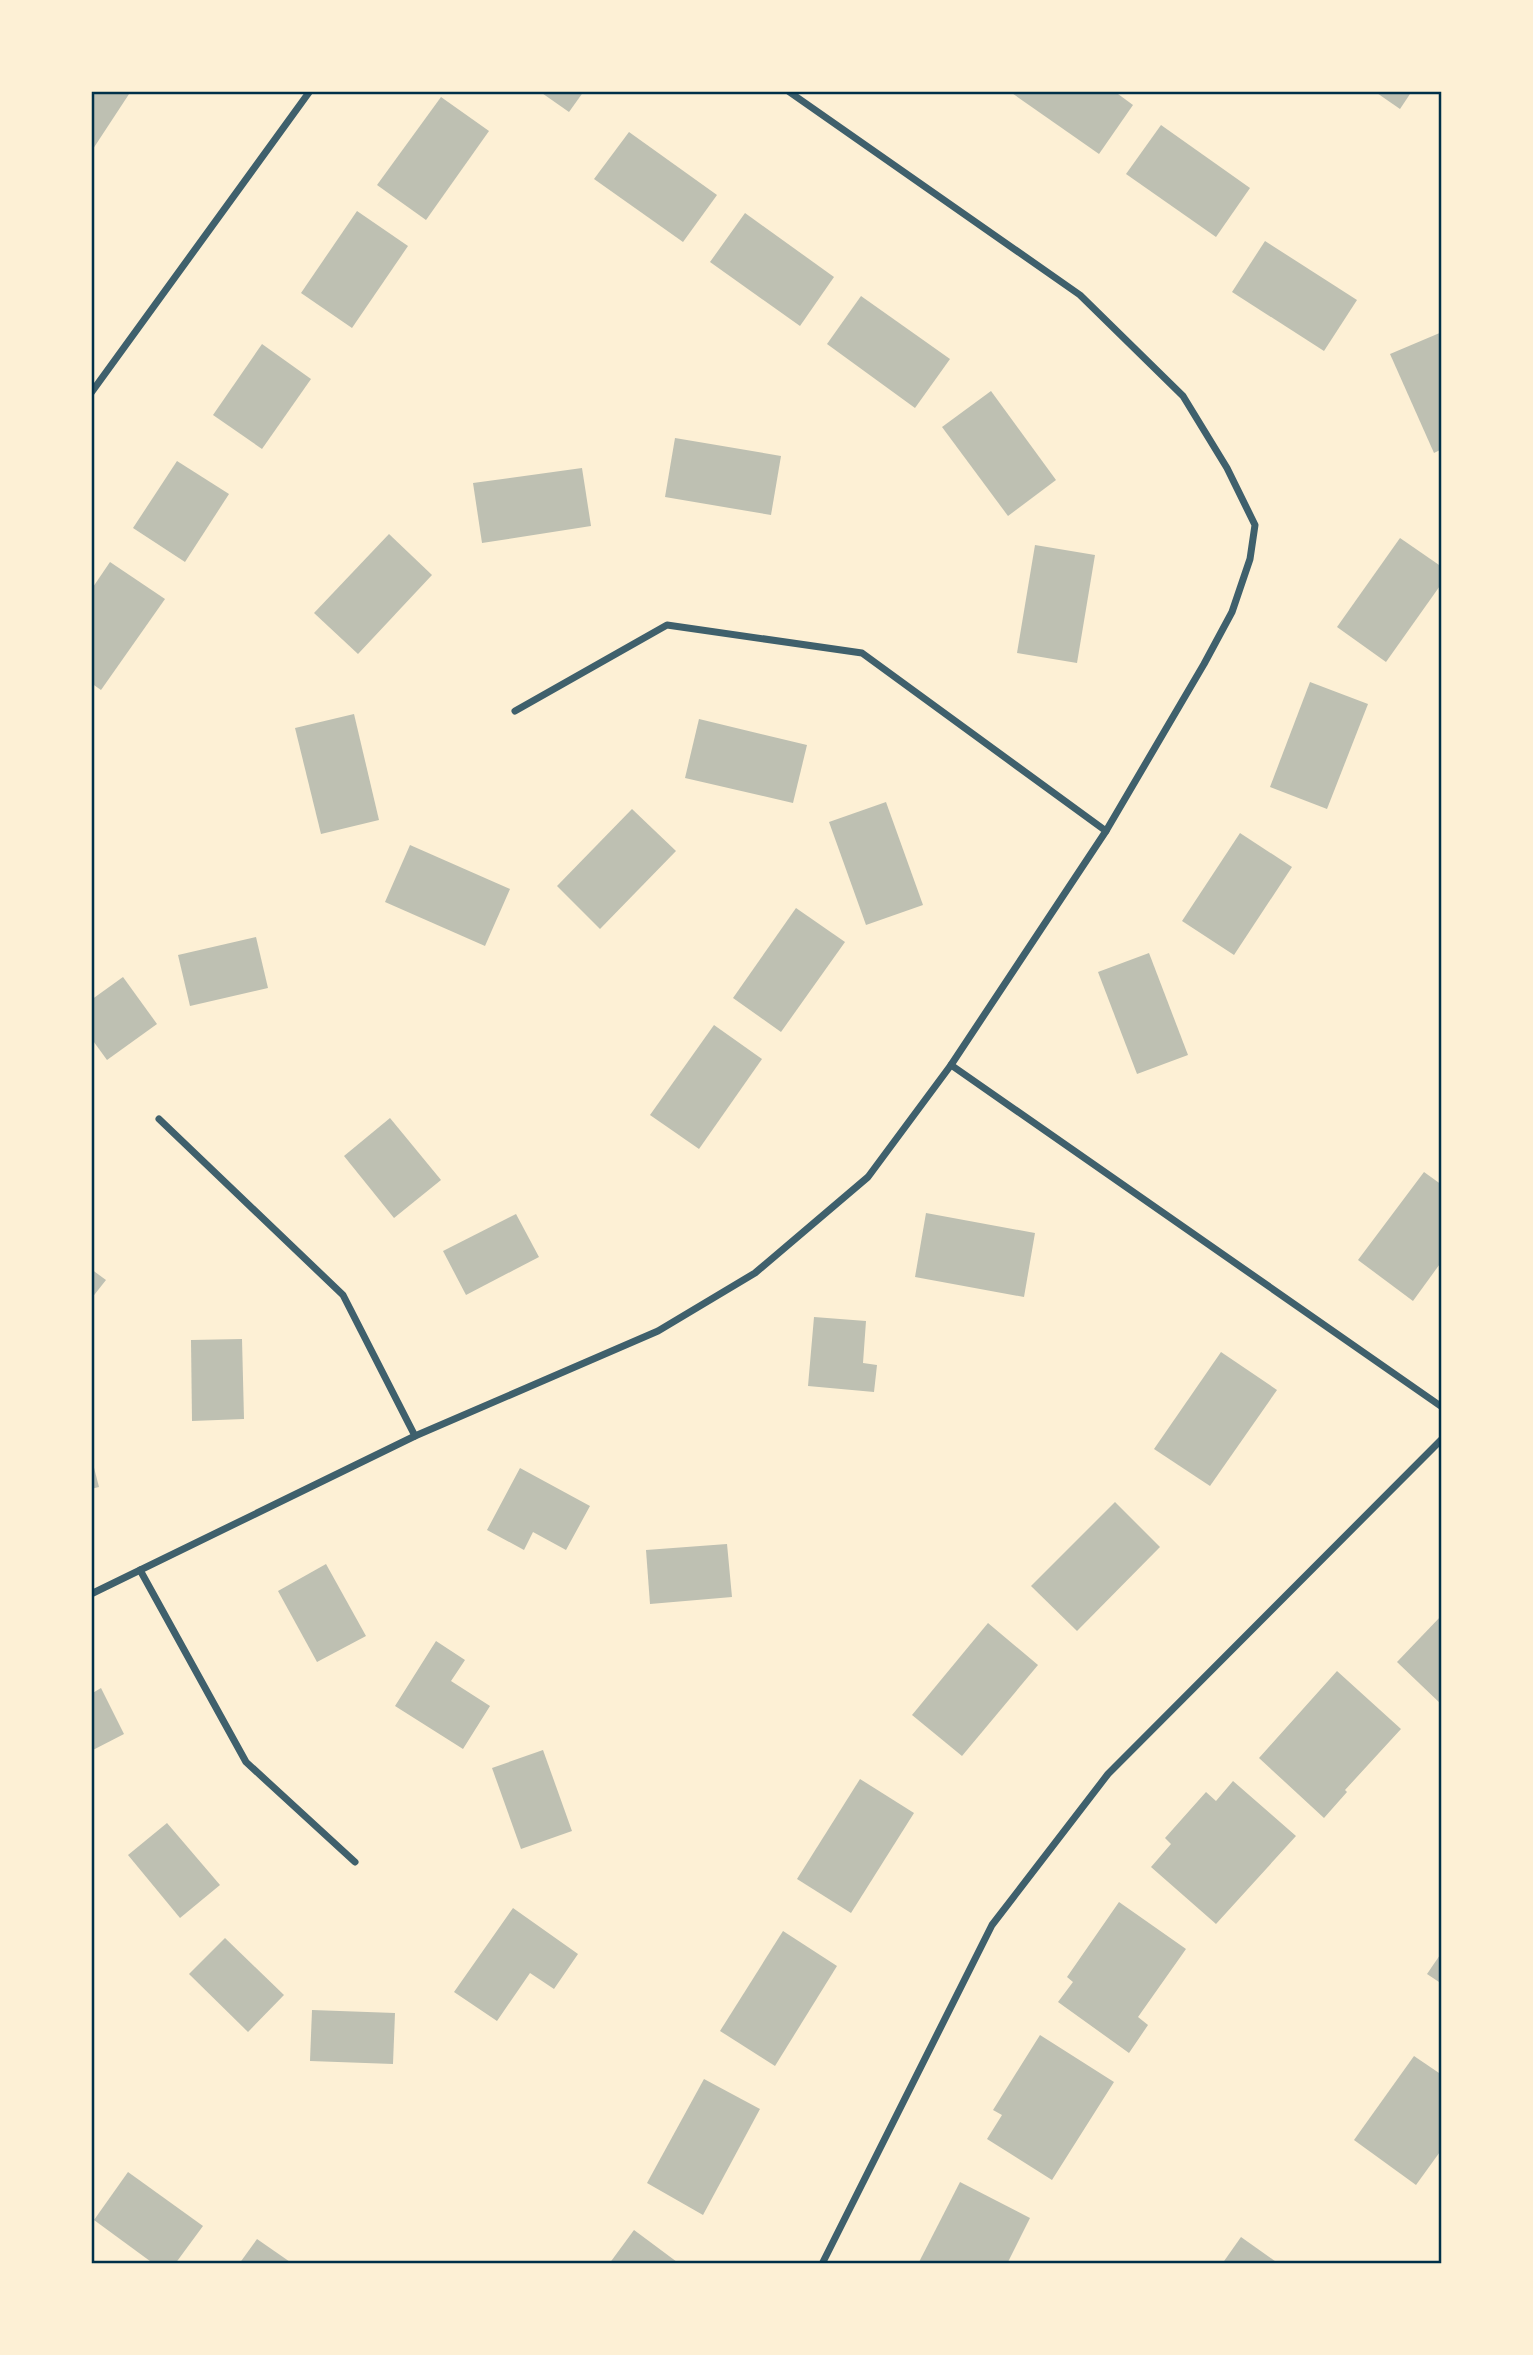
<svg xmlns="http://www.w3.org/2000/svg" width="1533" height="2355" font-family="Arial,sans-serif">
	<rect width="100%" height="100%" fill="#fdf0d5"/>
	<g fill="#bec0b2">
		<polygon points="91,91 131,91 91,152"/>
		<polygon points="539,91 584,91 569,112"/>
		<polygon points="1009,91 1114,91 1133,105 1099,154"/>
		<polygon points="1374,91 1412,91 1400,109"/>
		<polygon points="441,97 489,131 426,220 377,185"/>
		<polygon points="1161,125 1250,188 1216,237 1126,174"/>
		<polygon points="629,132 717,195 683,242 594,179"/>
		<polygon points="357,211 408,246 352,328 301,293"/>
		<polygon points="745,213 834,277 800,326 710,262"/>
		<polygon points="1265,241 1357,300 1324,351 1232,292"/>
		<polygon points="861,296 950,359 915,408 827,344"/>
		<polygon points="1442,332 1442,449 1434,453 1390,354"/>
		<polygon points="262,344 311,379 262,449 213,415"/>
		<polygon points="991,391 1056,480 1008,516 942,427"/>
		<polygon points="675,438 781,456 771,515 665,497"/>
		<polygon points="177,461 229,494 185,562 133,528"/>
		<polygon points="582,468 591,526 482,543 473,483"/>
		<polygon points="389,534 432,575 358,654 314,613"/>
		<polygon points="1400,538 1442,567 1442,583 1386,662 1337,627"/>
		<polygon points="1035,545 1095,555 1077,663 1017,653"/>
		<polygon points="110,562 165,599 101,690 91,683 91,590"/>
		<polygon points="1310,682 1368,704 1327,809 1270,787"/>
		<polygon points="354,714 379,820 321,834 295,728"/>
		<polygon points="699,719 807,745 793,803 685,778"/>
		<polygon points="886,802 923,905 866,925 829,822"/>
		<polygon points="632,809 676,851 600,929 557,886"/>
		<polygon points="1240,833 1292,867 1234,955 1182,921"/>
		<polygon points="410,845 510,889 485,946 385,902"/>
		<polygon points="796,908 845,942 781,1032 733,998"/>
		<polygon points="256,937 268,988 190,1006 178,955"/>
		<polygon points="1149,953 1188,1055 1137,1074 1098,972"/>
		<polygon points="123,977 157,1024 107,1060 91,1038 91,1000"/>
		<polygon points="714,1025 762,1059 699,1149 650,1115"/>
		<polygon points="390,1118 441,1180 394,1218 344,1156"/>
		<polygon points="1424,1172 1442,1185 1442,1261 1413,1301 1358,1260"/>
		<polygon points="926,1213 1035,1233 1024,1297 915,1277"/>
		<polygon points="516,1214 539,1257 466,1295 443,1251"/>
		<polygon points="91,1269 106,1280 91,1299"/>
		<polygon points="814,1317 866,1321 863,1363 877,1365 874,1392 808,1386"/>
		<polygon points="242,1339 244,1419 192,1421 191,1340"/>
		<polygon points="1221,1352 1277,1390 1210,1486 1154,1449"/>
		<polygon points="91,1456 99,1487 91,1489"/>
		<polygon points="520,1468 590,1506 566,1550 533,1532 524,1550 487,1530"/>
		<polygon points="1115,1502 1160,1547 1077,1631 1031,1586"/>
		<polygon points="727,1544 732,1597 650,1604 646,1550"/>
		<polygon points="326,1564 366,1636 317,1662 278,1591"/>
		<polygon points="1442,1615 1442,1705 1397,1662"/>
		<polygon points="988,1623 1038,1665 962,1756 912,1715"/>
		<polygon points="436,1641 465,1660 451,1681 490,1706 463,1749 395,1706"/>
		<polygon points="1337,1671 1401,1729 1345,1790 1347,1792 1324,1818 1259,1758"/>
		<polygon points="101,1688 124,1734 91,1751 91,1694"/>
		<polygon points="543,1750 572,1831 521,1849 492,1768"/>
		<polygon points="860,1779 914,1813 851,1913 797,1879"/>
		<polygon points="1233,1781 1296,1836 1216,1924 1151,1867 1171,1844 1165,1838 1206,1792 1216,1801"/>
		<polygon points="167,1823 220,1885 180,1918 128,1855"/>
		<polygon points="1119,1902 1186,1949 1138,2017 1148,2025 1129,2053 1058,2002 1073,1982 1067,1977"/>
		<polygon points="513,1908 578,1954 554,1989 530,1973 497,2021 454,1992"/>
		<polygon points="783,1931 837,1966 775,2066 720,2031"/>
		<polygon points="225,1938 284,1995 248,2032 189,1974"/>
		<polygon points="1442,1952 1442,1984 1427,1974"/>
		<polygon points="312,2010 395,2013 393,2064 310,2061"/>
		<polygon points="1040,2035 1114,2082 1052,2180 987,2139 1002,2115 993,2110"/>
		<polygon points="1414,2056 1442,2075 1442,2149 1416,2185 1354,2140"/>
		<polygon points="704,2079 760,2109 703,2215 647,2183"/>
		<polygon points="128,2172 203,2226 175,2264 154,2264 94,2220"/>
		<polygon points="960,2182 1030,2218 1007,2264 918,2264"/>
		<polygon points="634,2230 677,2262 675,2264 609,2264"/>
		<polygon points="1241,2237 1279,2264 1222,2264"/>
		<polygon points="257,2239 293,2264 239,2264"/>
	</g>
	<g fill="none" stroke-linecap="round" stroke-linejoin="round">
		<g stroke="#3f606c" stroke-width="7">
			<polyline points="91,393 310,91"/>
			<polyline points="515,711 667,625 862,653 1106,831"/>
			<polyline points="951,1065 1442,1407"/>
			<polyline points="159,1119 343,1295 415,1436"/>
			<polyline points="140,1570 246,1762 355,1862"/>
			<polyline points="91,1594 415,1436 658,1331 755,1273 868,1177 951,1065 1106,831 1204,664 1232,612 1250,559 1255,525 1227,468 1183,396 1080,295 788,91"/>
			<polyline points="822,2264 992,1925 1108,1774 1442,1439"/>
		</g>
	</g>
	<rect width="1533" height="2355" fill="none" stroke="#fdf0d5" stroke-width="186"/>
	<rect x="93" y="93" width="1347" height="2169" fill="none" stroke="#003049" stroke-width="2.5"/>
</svg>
